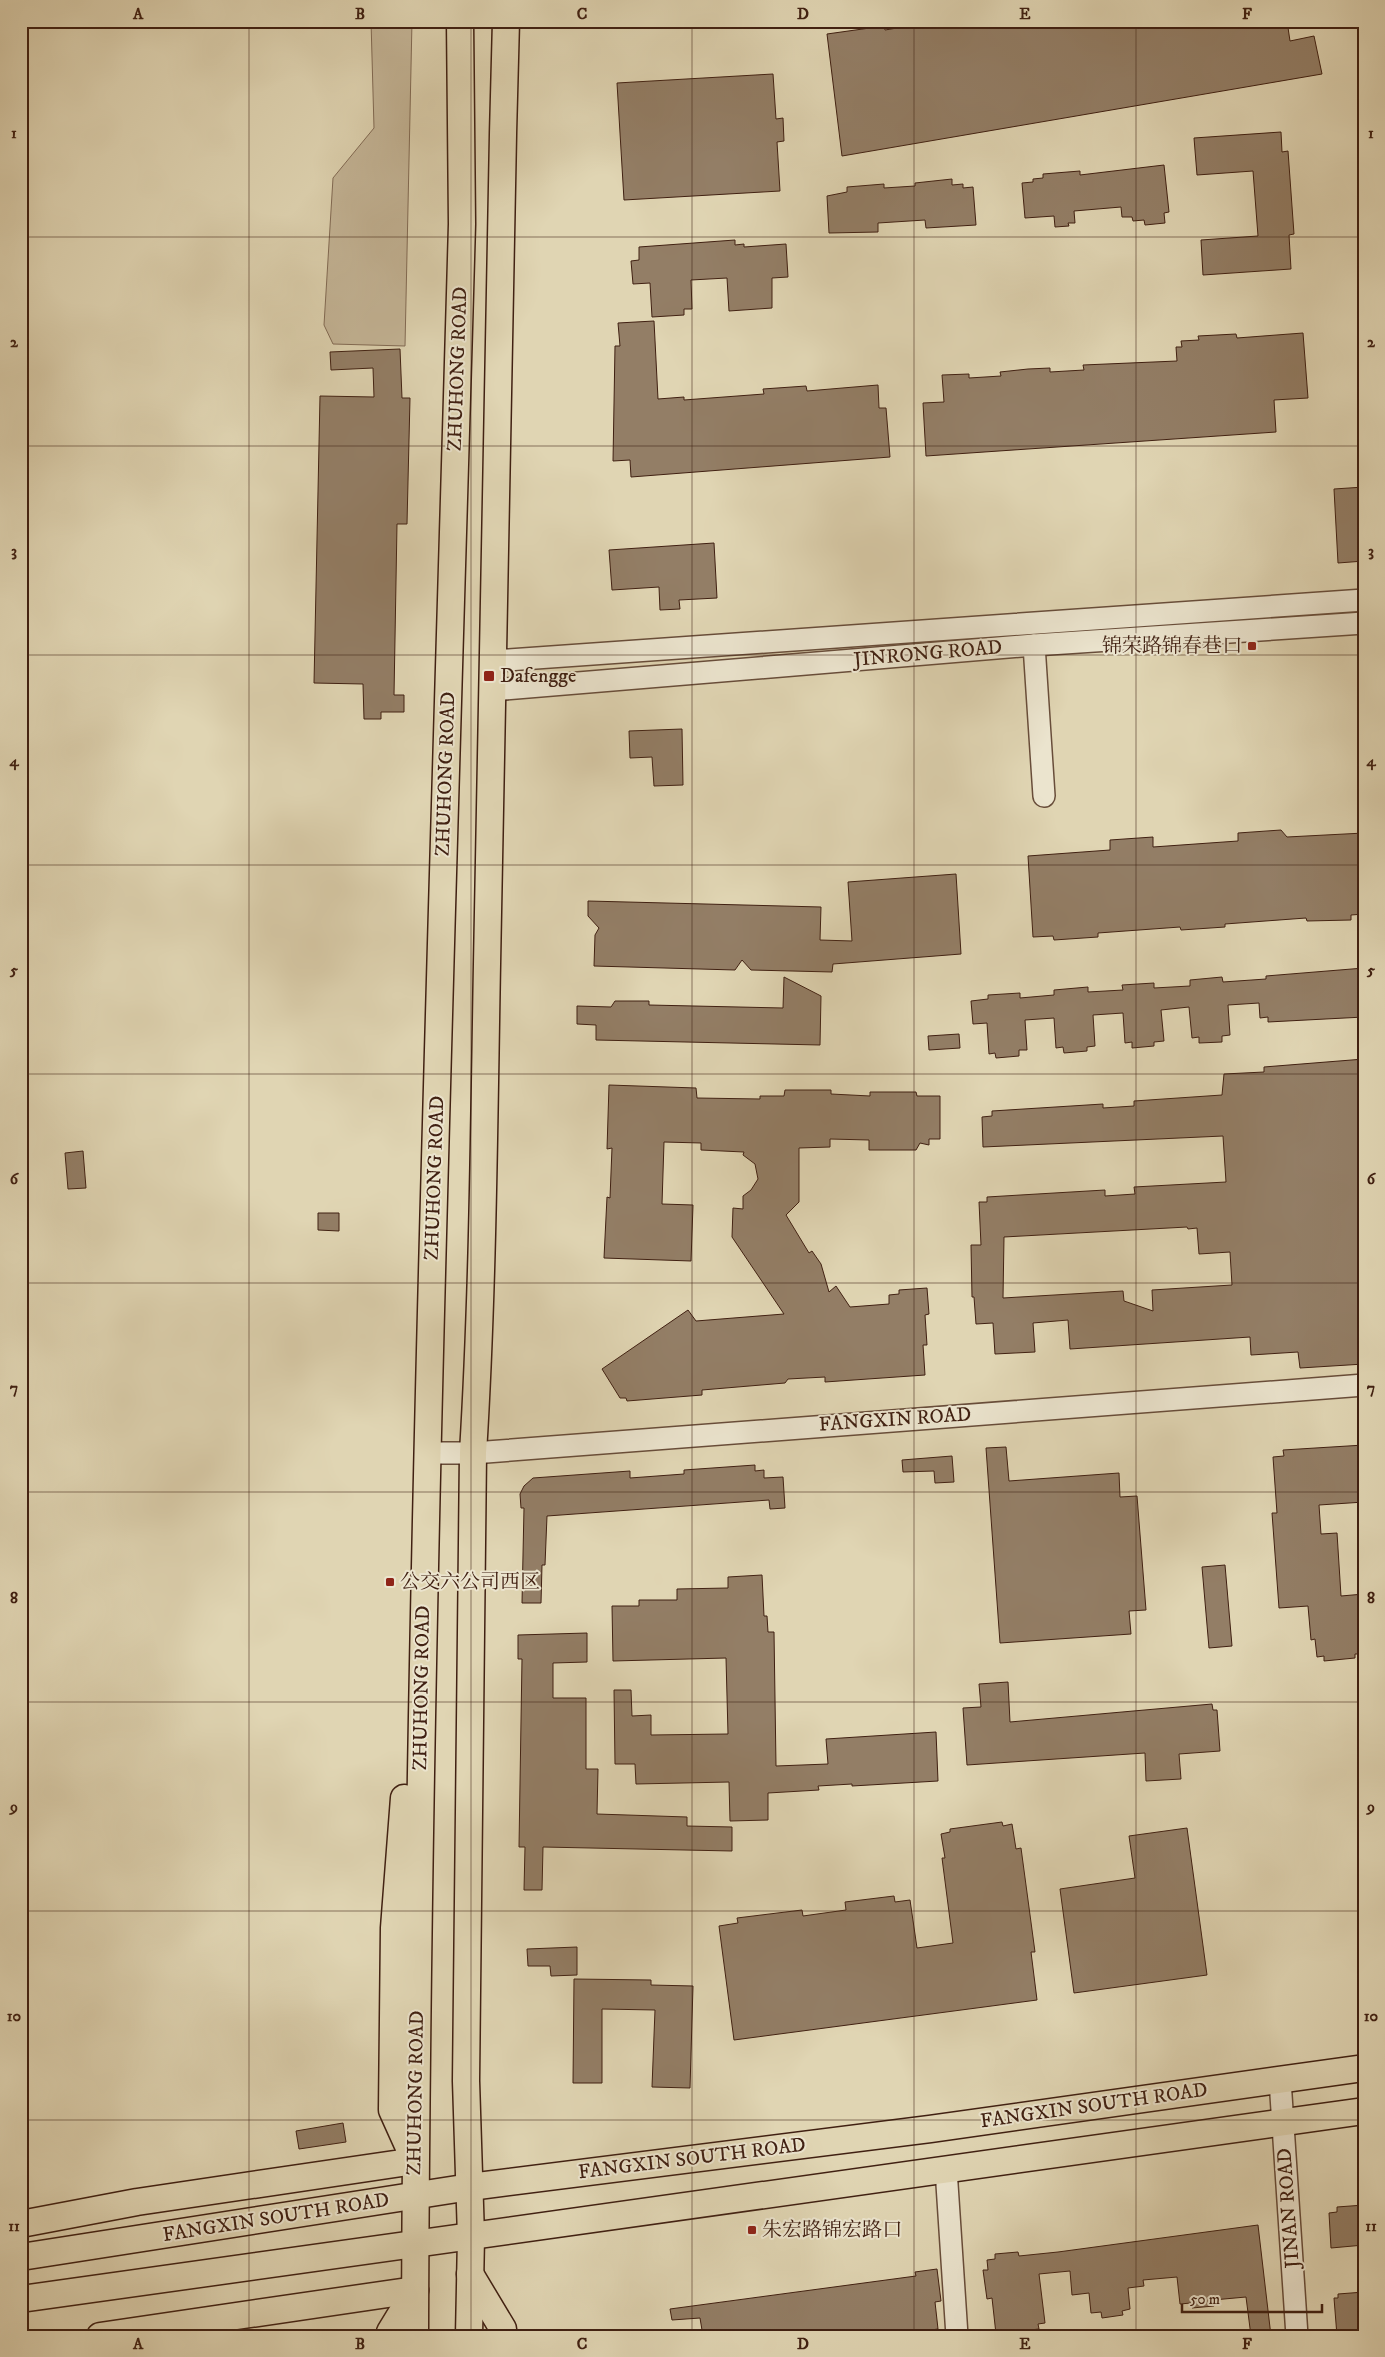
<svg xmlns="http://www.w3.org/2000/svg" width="1385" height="2357" font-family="'IM FELL DW Pica','Noto Serif SC',serif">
	<defs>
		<pattern id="forest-firs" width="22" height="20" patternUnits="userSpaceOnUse" patternTransform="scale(1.25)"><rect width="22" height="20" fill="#c5b698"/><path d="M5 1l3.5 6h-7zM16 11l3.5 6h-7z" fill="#aa9c82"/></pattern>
	</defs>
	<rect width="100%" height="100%" fill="#e0d5b3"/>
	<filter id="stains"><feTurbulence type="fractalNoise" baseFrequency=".004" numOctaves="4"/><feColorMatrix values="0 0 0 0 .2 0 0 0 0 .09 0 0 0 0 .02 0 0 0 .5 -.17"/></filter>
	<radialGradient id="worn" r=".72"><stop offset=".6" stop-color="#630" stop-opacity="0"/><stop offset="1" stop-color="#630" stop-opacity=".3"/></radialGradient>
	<g fill="url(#forest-firs)" stroke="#826b55">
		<polygon points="21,493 24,535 21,631"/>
		<polygon points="21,1410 28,1737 21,1772"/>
	</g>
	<polygon fill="#c5b698" stroke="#826b55" points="371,21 412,21 405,346 333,344 324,325 333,178 374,128"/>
	<g fill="#937e66" stroke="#402012" fill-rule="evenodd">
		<polygon points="939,21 1287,21 1290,41 1314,36 1322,74 842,156 827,34 884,26 885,30"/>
		<polygon points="773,74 776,119 783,118 784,141 777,142 780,191 624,200 617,83"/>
		<polygon points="1281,132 1282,152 1288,151 1294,234 1289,235 1291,269 1203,275 1201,240 1258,236 1253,171 1197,175 1194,138"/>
		<polygon points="1164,165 1169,212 1164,213 1165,223 1145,225 1144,220 1133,221 1132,217 1122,217 1121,207 1074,211 1075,223 1068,223 1069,226 1055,227 1054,216 1025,218 1022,183 1033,182 1033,179 1043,178 1043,174 1080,171 1080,175"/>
		<polygon points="952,179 952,185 963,184 963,188 973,187 976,225 926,228 925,220 878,223 878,232 829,233 827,196 847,192 847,187 884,184 884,188 915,186 915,183"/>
		<polygon points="735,240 735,245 744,244 744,247 786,244 788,277 772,278 772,308 729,311 727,278 691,280 692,309 684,309 684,315 652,317 650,283 633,284 631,261 639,260 639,247"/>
		<polygon points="654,321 658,399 684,397 684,400 764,394 763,389 806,386 807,391 878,385 879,408 886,408 890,457 631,477 630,460 613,461 615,346 620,346 618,323"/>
		<polygon points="1303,333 1308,398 1274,400 1276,432 926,456 923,403 944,402 942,375 969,374 969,378 1001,376 1000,372 1028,369 1050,368 1050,372 1084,370 1083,365 1177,361 1176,347 1182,347 1181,341 1199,340 1198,336 1236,334 1237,338"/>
		<polygon points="400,349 402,398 410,398 407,524 397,524 394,695 404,695 404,712 381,712 381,719 364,719 363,684 314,683 320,396 374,397 373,368 331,370 330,352"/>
		<polygon points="1364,487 1364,561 1338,563 1334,489"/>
		<polygon points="714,543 717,598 679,600 680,609 660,610 659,587 612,590 609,550"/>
		<polygon points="682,729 683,785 654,786 652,757 630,758 629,731"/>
		<polygon points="1281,830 1287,837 1364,833 1364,914 1351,915 1351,920 1307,921 1306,918 1225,924 1225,927 1181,930 1180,927 1098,933 1098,937 1054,940 1053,936 1033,937 1028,856 1110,850 1110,840 1153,837 1153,847 1238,841 1238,833"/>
		<polygon points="956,874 961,954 833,964 832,972 751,970 742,960 735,970 594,966 595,935 599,928 588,916 588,901 821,907 820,940 852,941 848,882"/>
		<polygon points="1364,968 1364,1017 1268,1022 1268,1017 1260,1018 1259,1003 1228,1005 1230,1035 1222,1036 1222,1042 1199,1043 1199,1037 1192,1038 1189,1007 1161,1010 1164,1041 1154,1042 1154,1046 1132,1048 1132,1042 1125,1043 1123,1013 1093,1015 1095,1046 1087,1047 1087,1051 1064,1053 1063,1047 1056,1048 1054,1018 1025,1020 1027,1050 1019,1050 1019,1056 996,1058 995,1053 989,1054 987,1023 973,1024 971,1001 988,999 988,995 1020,993 1020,998 1054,995 1054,990 1088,987 1088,992 1123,990 1122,985 1154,983 1154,988 1190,986 1190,980 1222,977 1223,982 1266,979 1266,976"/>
		<polygon points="784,977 821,996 820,1045 596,1040 596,1025 577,1024 577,1006 611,1007 615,1001 649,1001 649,1005 783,1008"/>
		<polygon points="959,1034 960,1048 929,1050 928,1036"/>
		<path d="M 1364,1059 L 1364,1364 L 1300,1368 L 1298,1352 L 1251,1355 L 1250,1337 L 1070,1349 L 1068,1320 L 1033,1323 L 1035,1352 L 995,1354 L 993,1323 L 976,1324 L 974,1297 L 972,1297 L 971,1245 L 981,1245 L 979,1202 L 987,1202 L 987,1197 L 1105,1190 L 1105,1196 L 1135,1194 L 1134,1187 L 1226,1182 L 1223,1136 L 983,1147 L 982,1117 L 992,1116 L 992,1111 L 1103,1104 L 1103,1108 L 1134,1106 L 1134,1101 L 1222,1095 L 1224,1074 L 1264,1072 L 1264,1067 ZM 1187,1227 L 1188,1229 L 1197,1228 L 1199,1254 L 1230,1252 L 1232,1285 L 1152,1290 L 1153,1311 L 1124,1301 L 1123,1291 L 1003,1298 L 1004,1237 Z"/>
		<polygon points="609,1085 696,1088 697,1098 760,1099 760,1096 784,1096 785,1090 831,1090 831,1094 870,1096 870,1092 916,1092 917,1096 940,1096 940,1139 929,1139 929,1145 920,1143 916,1150 869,1150 869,1140 830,1139 830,1147 799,1148 799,1202 786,1215 809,1253 812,1251 821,1264 829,1292 836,1286 850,1307 889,1304 889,1295 899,1294 899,1290 927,1288 929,1314 925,1315 927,1345 923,1345 925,1375 825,1382 825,1377 788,1379 785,1383 702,1390 702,1395 627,1401 626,1398 620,1398 602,1369 688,1310 696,1321 784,1314 732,1237 733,1208 743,1209 743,1196 751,1190 758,1179 755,1164 743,1155 744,1152 701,1150 701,1143 664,1142 662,1204 693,1205 691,1261 604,1258 607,1197 610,1198 612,1148 607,1149"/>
		<polygon points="83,1151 86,1188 68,1189 65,1153"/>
		<polygon points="318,1213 339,1213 339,1231 318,1230"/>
		<polygon points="1364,1445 1364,1502 1319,1505 1321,1534 1337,1533 1341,1596 1364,1594 1364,1646 1359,1646 1359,1654 1355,1654 1355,1658 1324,1661 1324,1656 1317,1657 1315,1639 1311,1640 1308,1606 1279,1608 1272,1513 1277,1513 1273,1457 1284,1456 1283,1450"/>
		<polygon points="1006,1447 1009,1481 1119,1473 1120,1497 1137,1496 1146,1610 1129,1611 1131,1634 1000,1643 986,1448"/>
		<polygon points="952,1456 954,1482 935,1483 934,1471 903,1472 902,1460"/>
		<polygon points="755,1465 755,1471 764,1470 764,1478 783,1477 785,1508 770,1509 769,1500 547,1516 545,1565 542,1565 541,1603 522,1603 524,1508 521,1508 520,1494 524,1486 533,1478 630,1471 630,1478 684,1474 684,1470"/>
		<polygon points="1225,1565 1232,1646 1209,1648 1202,1567"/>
		<polygon points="762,1575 764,1616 767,1616 768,1632 774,1632 776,1766 828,1764 826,1739 936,1732 938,1781 852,1786 852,1784 818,1786 819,1790 768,1793 768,1820 730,1821 729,1782 636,1784 635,1764 615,1764 614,1690 631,1690 632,1716 651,1715 651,1735 728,1734 726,1658 613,1661 612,1606 639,1606 639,1600 677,1600 677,1589 728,1588 728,1577"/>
		<polygon points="587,1633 587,1662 553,1663 553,1698 586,1698 586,1769 598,1769 597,1814 687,1817 687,1826 732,1827 732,1851 543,1847 542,1890 524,1890 525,1847 519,1847 522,1659 518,1659 518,1635"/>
		<polygon points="1008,1682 1010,1722 1212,1704 1213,1710 1217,1710 1220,1751 1179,1754 1181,1779 1146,1781 1145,1753 967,1765 963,1708 981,1707 979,1684"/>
		<polygon points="1002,1822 1003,1826 1012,1824 1016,1849 1021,1848 1035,1952 1031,1952 1037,2000 734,2040 719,1926 738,1923 737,1918 802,1910 803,1916 846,1910 845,1902 894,1896 895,1902 910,1900 917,1948 953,1943 942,1858 945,1858 941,1834 950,1832 950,1829"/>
		<polygon points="1187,1828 1207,1975 1074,1993 1060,1889 1135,1878 1129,1836"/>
		<polygon points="577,1947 577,1975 551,1976 550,1966 528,1966 527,1949"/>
		<polygon points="574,1979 651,1980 651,1985 693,1986 690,2088 652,2087 655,2010 602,2009 602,2083 573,2083"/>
		<polygon points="343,2123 346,2142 299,2149 296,2131"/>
		<polygon points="1364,2205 1364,2245 1331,2248 1329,2213 1337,2212 1337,2207"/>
		<polygon points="1258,2225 1271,2336 1251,2336 1246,2297 1213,2300 1214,2306 1192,2308 1191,2303 1180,2304 1177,2277 1143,2280 1144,2286 1128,2288 1130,2309 1122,2311 1123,2315 1102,2318 1101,2312 1091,2313 1089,2293 1072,2295 1070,2271 1039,2274 1045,2323 1038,2324 1039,2329 996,2334 992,2298 987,2299 983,2270 988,2270 987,2260 995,2259 995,2254 1018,2252 1019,2256 1058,2252"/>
		<polygon points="937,2269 941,2301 935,2302 938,2329 924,2331 924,2336 703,2336 700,2318 672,2320 670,2309 916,2276 915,2272"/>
		<polygon points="1364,2292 1364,2334 1337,2336 1334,2298 1338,2298 1338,2294"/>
	</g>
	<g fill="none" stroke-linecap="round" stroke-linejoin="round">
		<defs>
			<g id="minor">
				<polyline points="1034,645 1044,796"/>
				<polyline points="494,661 1364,600"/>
				<polyline points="493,690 1034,645 1364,623"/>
				<polyline points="427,1453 473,1453 1364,1385"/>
				<polyline points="1280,2080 1297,2336"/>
				<polyline points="946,2169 957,2336"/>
			</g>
			<g id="major">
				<polyline points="21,2224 137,2202 415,2161 392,2110 394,1928 404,1798"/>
				<polyline points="21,2257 470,2187 930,2129 1364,2068"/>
				<polyline points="470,2274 503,2329 502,2336"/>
				<polyline points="21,2299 1364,2111"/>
				<polyline points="100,2336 415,2290"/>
				<polyline points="390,2336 390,2332 415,2291"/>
				<path d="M 415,2336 C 417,1632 442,928 462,224 L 460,21"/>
				<path d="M 469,2336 L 471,2237 L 466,2081 L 473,1453 C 483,1290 484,1127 487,964 C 494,649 497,335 506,21"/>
			</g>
		</defs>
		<use href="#minor" stroke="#684d3a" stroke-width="24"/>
		<use href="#major" stroke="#402012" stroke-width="29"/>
		<use href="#minor" stroke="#ebe4ce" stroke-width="21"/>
		<use href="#major" stroke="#e0d5b3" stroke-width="26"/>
	</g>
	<path fill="none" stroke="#402012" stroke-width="1" stroke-opacity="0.55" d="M 249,21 L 249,2336M 471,21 L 471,2336M 692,21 L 692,2336M 914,21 L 914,2336M 1136,21 L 1136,2336M 21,237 L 1364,237M 21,446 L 1364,446M 21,655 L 1364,655M 21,865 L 1364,865M 21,1074 L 1364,1074M 21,1283 L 1364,1283M 21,1492 L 1364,1492M 21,1702 L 1364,1702M 21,1911 L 1364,1911M 21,2120 L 1364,2120"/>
	<g fill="#8f2418" stroke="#ebe4ce" stroke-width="2">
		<rect x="1247" y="641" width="10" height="10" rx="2.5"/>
		<rect x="483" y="670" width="12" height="12" rx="2.5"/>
		<rect x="385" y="1577" width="10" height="10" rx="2.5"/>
		<rect x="747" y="2225" width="10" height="10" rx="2.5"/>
	</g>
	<g text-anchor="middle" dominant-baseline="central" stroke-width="4" stroke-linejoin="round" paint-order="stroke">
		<g font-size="20" fill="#402012" stroke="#ebe4ce">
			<text transform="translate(458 369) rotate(-88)">ZHUHONG ROAD</text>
			<text transform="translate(928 654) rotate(-5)">JINRONG ROAD</text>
			<text transform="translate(446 774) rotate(-88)">ZHUHONG ROAD</text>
			<text transform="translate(435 1178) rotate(-88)">ZHUHONG ROAD</text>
			<text transform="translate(895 1420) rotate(-4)">FANGXIN ROAD</text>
			<text transform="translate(422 1688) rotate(-89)">ZHUHONG ROAD</text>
			<text transform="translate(416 2093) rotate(-89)">ZHUHONG ROAD</text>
			<text transform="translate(1094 2106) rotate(-8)">FANGXIN SOUTH ROAD</text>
			<text transform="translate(692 2159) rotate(-7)">FANGXIN SOUTH ROAD</text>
			<text transform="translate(1289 2208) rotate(-94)">JINAN ROAD</text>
			<text transform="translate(276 2218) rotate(-9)">FANGXIN SOUTH ROAD</text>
		</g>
		<g font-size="20" fill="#402012" stroke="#ebe4ce" text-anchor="start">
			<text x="1242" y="646" text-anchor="end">锦荣路锦春巷口</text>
			<text x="500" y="676">Dafengge</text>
			<text x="400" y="1582">公交六公司西区</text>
			<text x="762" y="2230">朱宏路锦宏路口</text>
		</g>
	</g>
	<rect width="1385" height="2357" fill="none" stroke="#e0d5b3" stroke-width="55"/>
	<path d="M1182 2304v8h140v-8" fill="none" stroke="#402012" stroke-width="2.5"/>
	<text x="1190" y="2304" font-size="15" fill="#402012" stroke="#ebe4ce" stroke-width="4" paint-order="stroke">50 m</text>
	<rect x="28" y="28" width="1330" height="2302" fill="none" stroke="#402012" stroke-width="2"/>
	<g font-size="16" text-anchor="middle" font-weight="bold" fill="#402012">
		<text x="138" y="19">A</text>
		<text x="360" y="19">B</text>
		<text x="582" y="19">C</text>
		<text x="803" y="19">D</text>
		<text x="1025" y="19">E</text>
		<text x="1247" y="19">F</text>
		<text x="14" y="138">1</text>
		<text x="1371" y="138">1</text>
		<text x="14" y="347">2</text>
		<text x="1371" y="347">2</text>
		<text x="14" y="556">3</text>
		<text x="1371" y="556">3</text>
		<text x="14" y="766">4</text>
		<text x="1371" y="766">4</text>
		<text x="14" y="975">5</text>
		<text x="1371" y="975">5</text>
		<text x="14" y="1184">6</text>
		<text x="1371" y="1184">6</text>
		<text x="14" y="1393">7</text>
		<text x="1371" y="1393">7</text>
		<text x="14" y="1603">8</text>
		<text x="1371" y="1603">8</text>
		<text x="14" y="1812">9</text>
		<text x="1371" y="1812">9</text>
		<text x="14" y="2021">10</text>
		<text x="1371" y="2021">10</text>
		<text x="14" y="2231">11</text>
		<text x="1371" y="2231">11</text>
		<text x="138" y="2349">A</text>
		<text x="360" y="2349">B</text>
		<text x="582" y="2349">C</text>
		<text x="803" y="2349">D</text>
		<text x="1025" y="2349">E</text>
		<text x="1247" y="2349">F</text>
	</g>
	<rect width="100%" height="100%" filter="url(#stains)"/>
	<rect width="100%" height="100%" fill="url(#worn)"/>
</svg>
